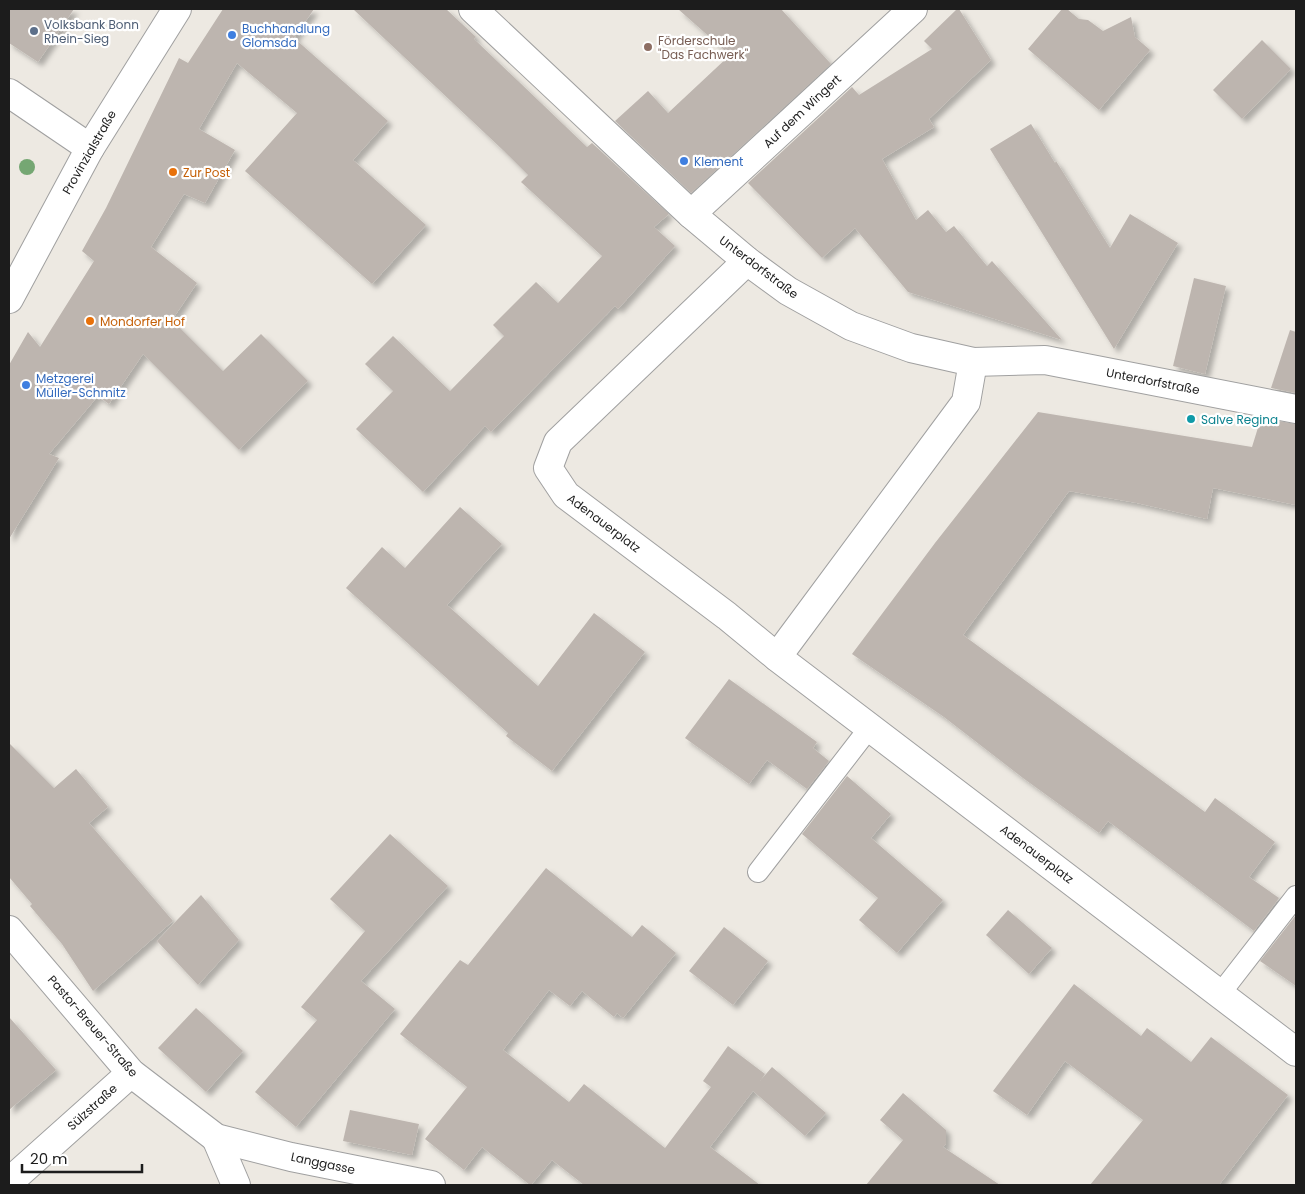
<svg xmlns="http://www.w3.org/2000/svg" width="1305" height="1194" font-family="Poppins,sans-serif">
	<defs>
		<filter id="shadow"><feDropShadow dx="4.5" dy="4.5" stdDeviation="2.5" flood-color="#0004"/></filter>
	</defs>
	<rect width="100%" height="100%" fill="#ede9e2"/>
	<g fill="#bdb5af" filter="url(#shadow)">
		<polygon points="9,9 74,9 38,62 9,43"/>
		<polygon points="223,9 314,9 294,38 388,121 353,160 426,225 372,284 245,171 297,113 237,63 199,129 235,150 205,203 184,194 151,247 197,283 172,320 223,371 261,334 308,381 239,450 143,354 109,404 98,396 49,454 59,458 9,539 9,365 28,332 40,347 94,261 82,251 106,208 179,58 188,63"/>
		<polygon points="353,9 446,9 476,37 474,39 587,147 592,143 669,214 654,227 675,246 618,309 615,306 491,432 485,426 423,492 356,429 393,391 365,364 393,336 450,391 504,336 493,325 536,282 558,303 602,256 521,182 528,175 504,151"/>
		<polygon points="678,9 781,9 831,64 691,193 615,121 648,91 668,113 730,55"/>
		<polygon points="957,9 959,9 991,60 929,119 934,127 882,159 916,220 928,210 946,232 954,226 987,266 992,261 1062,340 908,292 855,228 822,258 748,183 852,87 859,95 932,49 924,41"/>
		<polygon points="1062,9 1067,9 1079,19 1088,20 1103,31 1131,17 1135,37 1150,50 1099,110 1028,49"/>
		<polygon points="1262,40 1291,69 1242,119 1213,90"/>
		<polygon points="1031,124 1055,163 1056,161 1110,248 1130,214 1178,243 1114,349 990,149"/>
		<polygon points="1194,278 1226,286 1205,374 1173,366"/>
		<polygon points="1290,330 1296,332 1296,393 1271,388"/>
		<polygon points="1038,412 1252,447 1261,418 1296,424 1296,505 1213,488 1207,519 1137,503 1069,491 963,635 1205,812 1215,798 1275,842 1249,877 1279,898 1254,931 1108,821 1099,833 1023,778 944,717 852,654 935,543"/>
		<polygon points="460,507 502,544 447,605 538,686 594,613 645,652 552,771 506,736 508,733 346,588 382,547 405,568"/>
		<polygon points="729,679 817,742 813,748 829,761 807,789 767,760 749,784 685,738"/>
		<polygon points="9,743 54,788 76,769 108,807 89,823 173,921 93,991 62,944 30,906 32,904 9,877"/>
		<polygon points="847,776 891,814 871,838 943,900 897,953 859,920 878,898 802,834"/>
		<polygon points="390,834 448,886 361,981 395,1009 296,1127 255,1092 317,1020 301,1007 365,931 330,899"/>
		<polygon points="546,868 632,937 642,925 676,953 623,1018 617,1013 614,1017 582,991 570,1006 549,990 503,1050 569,1102 584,1084 665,1148 711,1087 703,1081 728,1046 765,1074 760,1081 772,1067 826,1113 805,1136 753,1091 710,1147 760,1185 584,1185 552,1160 531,1185 530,1185 482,1147 464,1170 425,1139 467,1087 400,1034 460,960 468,965"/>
		<polygon points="201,895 239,940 198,985 157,941"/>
		<polygon points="1008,910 1052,948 1029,974 986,935"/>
		<polygon points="1296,915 1296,986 1260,961"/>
		<polygon points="724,927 768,961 733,1005 689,971"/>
		<polygon points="1074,984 1141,1036 1147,1028 1191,1062 1211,1037 1288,1095 1219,1185 1090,1185 1143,1120 1065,1061 1027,1115 993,1091"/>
		<polygon points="196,1008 243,1051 206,1092 158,1048"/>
		<polygon points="9,1017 56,1070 9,1110"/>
		<polygon points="903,1093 946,1130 946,1144 943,1147 1000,1185 866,1185 903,1140 880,1120"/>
		<polygon points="350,1110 419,1124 412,1155 343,1141"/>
	</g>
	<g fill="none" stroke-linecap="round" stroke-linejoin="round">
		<defs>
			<g id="service">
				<polyline points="758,872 870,727"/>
				<polyline points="1220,994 1296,896"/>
			</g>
			<g id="minor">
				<polyline points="473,9 691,214 747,261 788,291 851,326 911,348 973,362 1045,360 1296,409"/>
				<polyline points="90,148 177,9"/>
				<polyline points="691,214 913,9"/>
				<polyline points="747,261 558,442 548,468 566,495 727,616 777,657"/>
				<polyline points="973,362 966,402 777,657 1296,1052"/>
				<polyline points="216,1138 236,1185"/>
				<polyline points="9,1182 131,1073"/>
			</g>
			<g id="tertiary">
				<polyline points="9,93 90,148 9,299"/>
				<polyline points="9,930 131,1073 216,1138 291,1157 431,1185"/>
			</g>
		</defs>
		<use href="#service" stroke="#a0a0a0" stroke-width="22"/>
		<use href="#minor" stroke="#a0a0a0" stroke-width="30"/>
		<use href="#tertiary" stroke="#a0a0a0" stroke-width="30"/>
		<use href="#service" stroke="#fff" stroke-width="20"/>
		<use href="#minor" stroke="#fff" stroke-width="28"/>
		<use href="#tertiary" stroke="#fff" stroke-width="28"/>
	</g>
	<circle fill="#75a773" cx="27" cy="167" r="8"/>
	<circle fill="#5c6f8a" stroke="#fff" stroke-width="2" cx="34" cy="31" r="5"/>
	<g fill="#3f7fe0" stroke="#fff" stroke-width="2">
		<circle cx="232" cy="35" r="5"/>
		<circle cx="684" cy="161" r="5"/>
		<circle cx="26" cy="385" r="5"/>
	</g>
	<circle fill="#8d6e63" stroke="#fff" stroke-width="2" cx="648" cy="47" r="5"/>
	<g fill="#e8710a" stroke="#fff" stroke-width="2">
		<circle cx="173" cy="172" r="5"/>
		<circle cx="90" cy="321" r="5"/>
	</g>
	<circle fill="#0f9aa8" stroke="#fff" stroke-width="2" cx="1191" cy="419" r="5"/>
	<g text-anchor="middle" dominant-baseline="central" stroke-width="4.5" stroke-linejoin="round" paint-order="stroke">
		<g font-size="12" fill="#4e5e75" stroke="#fff" text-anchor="start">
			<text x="44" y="24">Volksbank Bonn<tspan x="44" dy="14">Rhein-Sieg</tspan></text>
		</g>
		<g font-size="12" fill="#366cbe" stroke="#fff" text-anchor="start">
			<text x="242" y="28">Buchhandlung<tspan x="242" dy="14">Glomsda</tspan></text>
			<text x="694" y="161">Klement</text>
			<text x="36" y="378">Metzgerei<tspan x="36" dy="14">Müller-Schmitz</tspan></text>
		</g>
		<g font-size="12" fill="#785e54" stroke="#fff" text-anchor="start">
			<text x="658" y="40">Förderschule<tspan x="658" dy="14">"Das Fachwerk"</tspan></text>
		</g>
		<g font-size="12" fill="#1c1c1c" stroke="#fff">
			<text transform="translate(802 111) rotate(-43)">Auf dem Wingert</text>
			<text transform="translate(89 152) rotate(-60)">Provinzialstraße</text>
			<text transform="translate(759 267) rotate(37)">Unterdorfstraße</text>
			<text transform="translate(1153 381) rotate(11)">Unterdorfstraße</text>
			<text transform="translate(604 523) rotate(37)">Adenauerplatz</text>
			<text transform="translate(1037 854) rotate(37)">Adenauerplatz</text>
			<text transform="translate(93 1026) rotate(49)">Pastor-Breuer-Straße</text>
			<text transform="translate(92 1107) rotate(-42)">Sülzstraße</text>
			<text transform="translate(323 1163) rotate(12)">Langgasse</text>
		</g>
		<g font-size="12" fill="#c56008" stroke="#fff" text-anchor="start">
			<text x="183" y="172">Zur Post</text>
			<text x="100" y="321">Mondorfer Hof</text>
		</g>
		<g font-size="12" fill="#0d838f" stroke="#fff" text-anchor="start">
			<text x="1201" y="419">Salve Regina</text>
		</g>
	</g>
	<rect width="1305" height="1194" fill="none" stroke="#1c1c1c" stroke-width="20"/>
	<path d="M22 1164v8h120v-8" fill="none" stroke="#1c1c1c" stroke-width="2.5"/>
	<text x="30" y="1164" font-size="15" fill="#1c1c1c" stroke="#ffffff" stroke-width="4" paint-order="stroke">20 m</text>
</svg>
